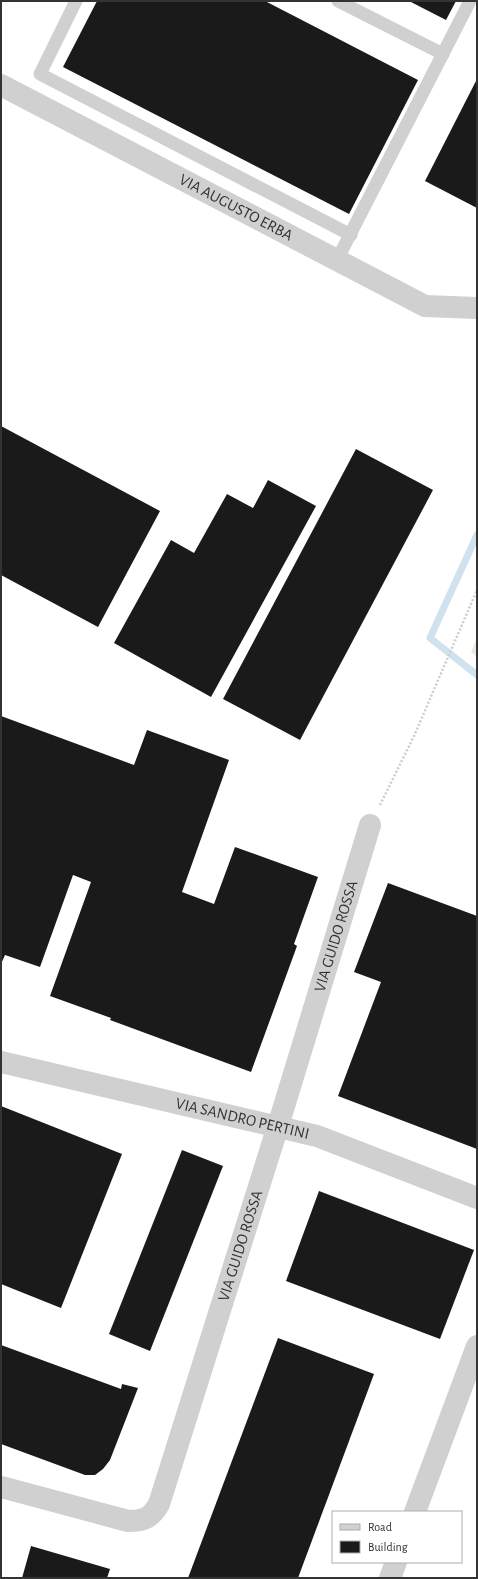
<svg xmlns="http://www.w3.org/2000/svg" width="478" height="1579" font-family="'Alegreya Sans',sans-serif">
	<rect width="100%" height="100%" fill="#fff"/>
	<polygon fill="#e6ecdf" points="477,638 477,657 471,652"/>
	<g fill="none" stroke-linecap="round" stroke-linejoin="round">
		<polyline stroke="#cfe2ee" stroke-width="7" points="477,535 430,638 477,675"/>
	</g>
	<g fill="#1a1a1a">
		<polygon points="97,1 265,1 418,80 349,214 63,67"/>
		<polygon points="409,1 456,1 446,20"/>
		<polygon points="477,79 477,208 425,181"/>
		<polygon points="1,426 160,511 98,627 1,575"/>
		<polygon points="356,449 433,490 300,740 223,699"/>
		<polygon points="268,480 316,506 211,697 114,643 171,540 194,553 227,494 253,508"/>
		<polygon points="1,716 134,765 147,730 229,760 182,892 214,904 235,847 318,877 294,944 297,946 251,1072 110,1020 111,1018 50,996 91,882 73,875 40,967 5,955 1,964"/>
		<polygon points="388,883 477,916 477,1149 338,1096 381,982 354,972"/>
		<polygon points="1,1106 122,1154 61,1308 1,1284"/>
		<polygon points="182,1150 223,1166 150,1351 109,1334"/>
		<polygon points="319,1191 474,1250 440,1339 286,1281"/>
		<polygon points="278,1338 374,1374 298,1578 188,1578"/>
		<polygon points="1,1345 121,1389 122,1384 138,1388 110,1460 103,1469 95,1475 85,1475 1,1444"/>
		<polygon points="31,1546 110,1569 107,1578 22,1578"/>
	</g>
	<g fill="none" stroke-linecap="round" stroke-linejoin="round">
		<polyline stroke="#cdcdcd" stroke-width="2.5" stroke-dasharray="2 2" stroke-linecap="butt" points="380,805 414,736 477,590"/>
		<g stroke="#d0d0d0" stroke-width="13">
			<polyline points="76,1 40,74 351,235"/>
			<polyline points="338,1 443,54"/>
			<polyline points="337,260 470,1"/>
		</g>
		<g stroke="#d0d0d0" stroke-width="22">
			<path id="s1" d="M 1,85 L 425,306 L 477,308"/>
			<path id="s2" d="M 1,1062 L 317,1136 L 477,1198"/>
			<path id="s3" d="M 1,1487 L 128,1521 C 144,1521 151,1518 159,1504 L 278,1126 L 370,825"/>
			<polyline points="415,1512 477,1346"/>
			<polyline points="390,1578 396,1562"/>
		</g>
	</g>
	<g text-anchor="middle" dominant-baseline="central" stroke-width="4" stroke-linejoin="round" paint-order="stroke">
		<g font-size="16" fill="#333" stroke="#fff">
			<text stroke="none"><textPath href="#s1" startOffset="265">VIA AUGUSTO ERBA</textPath></text>
			<text stroke="none"><textPath href="#s3" startOffset="764">VIA GUIDO ROSSA</textPath></text>
			<text stroke="none"><textPath href="#s2" startOffset="248">VIA SANDRO PERTINI</textPath></text>
			<text stroke="none"><textPath href="#s3" startOffset="440">VIA GUIDO ROSSA</textPath></text>
		</g>
	</g>
	<rect width="478" height="1579" fill="none" stroke="#333333" stroke-width="4"/>
	<rect x="332" y="1511" width="130" height="52" fill="#ffffff" stroke="#adadad"/>
	<rect x="340" y="1524" width="20" height="6" fill="#d0d0d0" stroke="#adadad"/>
	<text x="368" y="1531" font-size="12" fill="#333333">Road</text>
	<rect x="340" y="1541" width="20" height="12" fill="#1a1a1a" stroke="#adadad"/>
	<text x="368" y="1551" font-size="12" fill="#333333">Building</text>
</svg>
